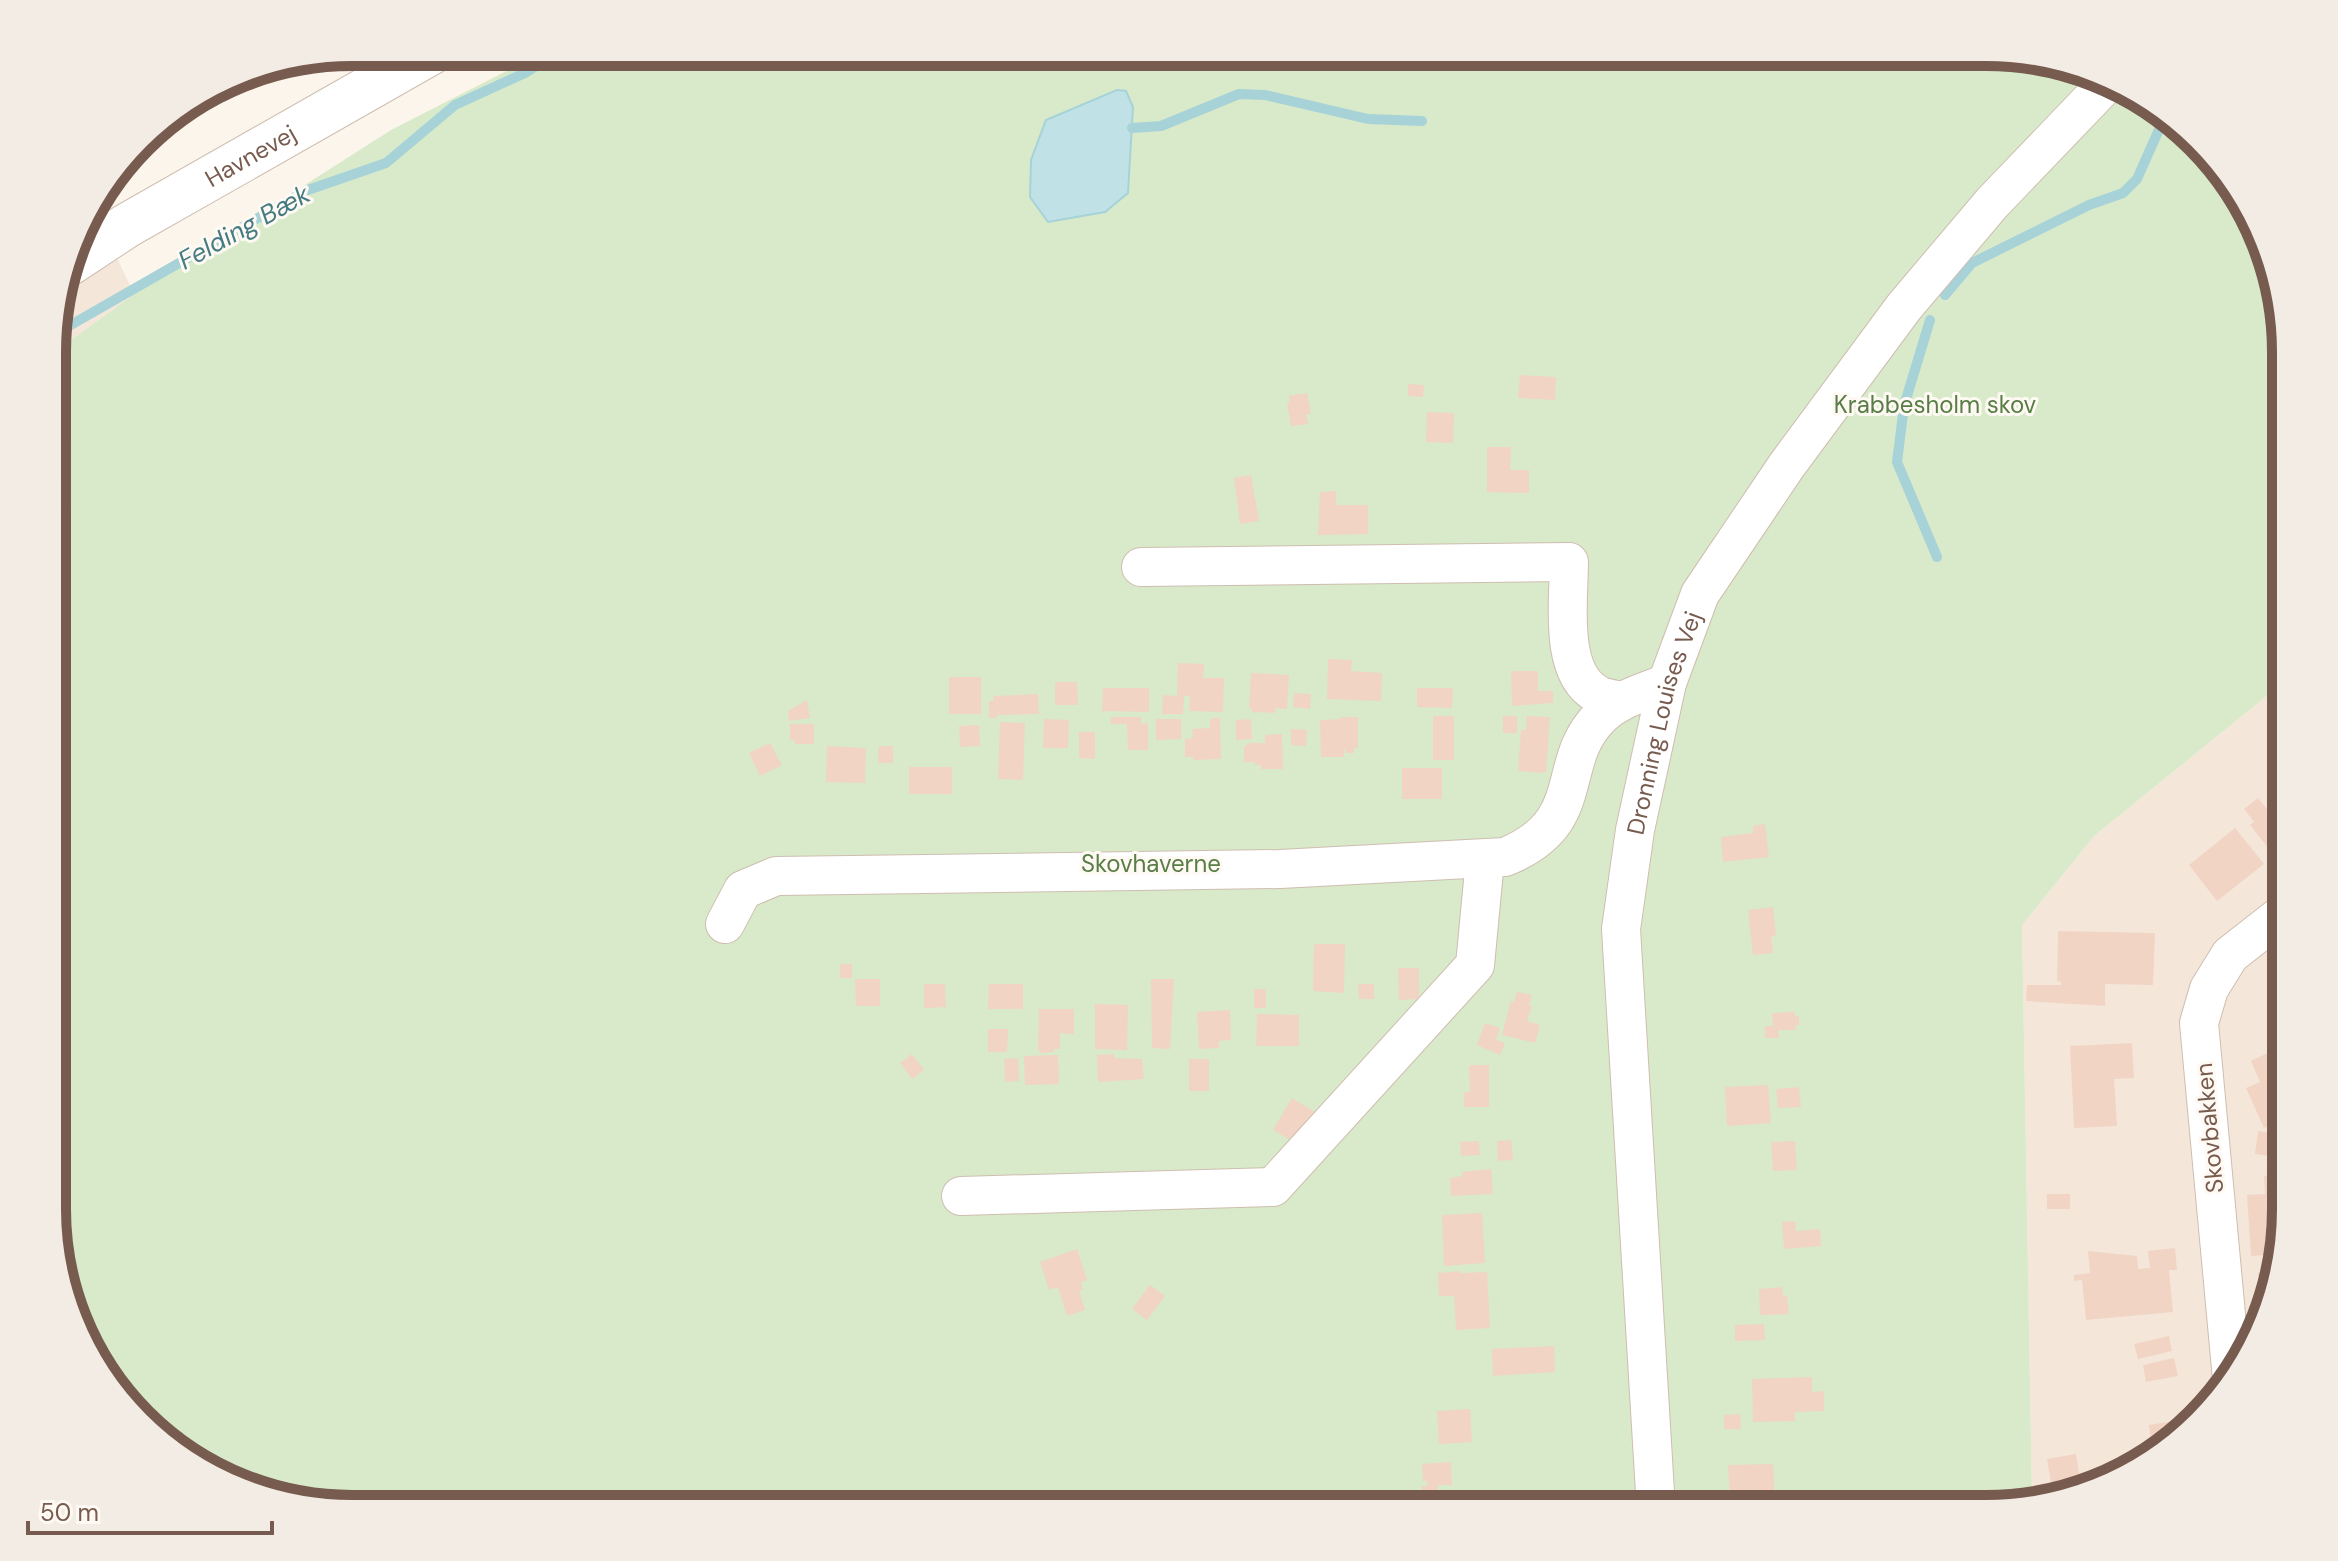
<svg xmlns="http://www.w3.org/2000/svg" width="2338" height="1561" font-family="'DM Sans',sans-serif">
	<rect width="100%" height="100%" fill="#fcf5ec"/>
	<g fill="#f4e7da">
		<polygon points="93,207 134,294 55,352 55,313 83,219"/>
		<polygon points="2285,681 2285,1228 2270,1305 2235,1376 2136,1469 2032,1500 2022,925 2094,836"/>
	</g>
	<polygon fill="#d8eaca" points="544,52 1987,52 2082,68 2153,103 2246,202 2285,333 2285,681 2094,836 2022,925 2032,1500 2005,1508 351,1509 256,1493 185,1458 92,1359 55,1248 55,352 134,294 391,130"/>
	<polygon fill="#c0e2e6" stroke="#a6d2d8" stroke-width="2" points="1117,90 1126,91 1133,107 1128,193 1105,212 1048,222 1030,197 1031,160 1046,120"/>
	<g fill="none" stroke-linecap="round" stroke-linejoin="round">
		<g stroke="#a6d2d8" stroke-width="10">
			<polyline points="1053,52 1057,58"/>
			<polyline points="1132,128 1161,126 1239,94 1265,95 1368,119 1422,121"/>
			<polyline points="1945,295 1972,263 2089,205 2123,193 2137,179 2165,116"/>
			<polyline points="1930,320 1904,406 1897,462 1937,557"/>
			<polyline points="55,334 305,191 386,163 455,105 525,73 558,52"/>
		</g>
	</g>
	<g fill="#f1d4c4">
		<polygon points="1520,375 1556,377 1555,400 1518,398"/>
		<polygon points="1408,384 1424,385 1423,397 1408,396"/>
		<polygon points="1307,393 1311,414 1306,414 1308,424 1291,426 1287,403 1290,402 1289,396"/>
		<polygon points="1427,412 1454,413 1453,443 1426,442"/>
		<polygon points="1487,447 1511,447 1510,470 1529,470 1529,493 1487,492"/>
		<polygon points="1251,475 1259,521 1240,524 1234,478"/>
		<polygon points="1336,491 1336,505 1368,505 1368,534 1318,535 1320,492"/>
		<polygon points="1328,659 1352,660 1351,671 1382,673 1381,701 1327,699"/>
		<polygon points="1178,663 1204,664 1203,678 1224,678 1223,712 1189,711 1190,696 1184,696 1183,714 1162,714 1163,695 1177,696"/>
		<polygon points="1511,671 1538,671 1538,691 1553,691 1553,703 1512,706"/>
		<polygon points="1251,673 1289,675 1287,709 1276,708 1275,713 1252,712 1252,709 1249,708"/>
		<rect x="949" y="677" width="32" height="37"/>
		<polygon points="1055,682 1077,682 1078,705 1055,705"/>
		<polygon points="1103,688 1149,688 1149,712 1102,711"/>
		<polygon points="1417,688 1453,688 1452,708 1417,707"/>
		<polygon points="1294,693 1311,694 1310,709 1293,707"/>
		<polygon points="1038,694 1039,714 997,715 997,718 989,718 989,701 994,701 993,696"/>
		<polygon points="807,700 810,718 789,721 788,711"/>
		<rect x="1433" y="716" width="21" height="44"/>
		<rect x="1503" y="716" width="14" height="17"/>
		<polygon points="1527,716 1550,717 1546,773 1518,771 1521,730 1526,730"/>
		<polygon points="1111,717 1141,717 1141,724 1148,723 1148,750 1128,750 1127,724 1111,724"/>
		<polygon points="1341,717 1358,717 1358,748 1354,748 1354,753 1346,753 1344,748 1344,757 1321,757 1320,720 1341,719"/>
		<polygon points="1220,718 1221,759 1193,760 1193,757 1185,757 1185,739 1193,738 1192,729 1210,728 1210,719"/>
		<polygon points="1044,719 1069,720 1068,748 1043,748"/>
		<polygon points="1156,719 1181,719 1181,739 1156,740"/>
		<polygon points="1251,719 1252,739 1236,740 1236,720"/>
		<polygon points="1000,722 1025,723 1023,780 998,779"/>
		<polygon points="790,724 814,724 814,744 795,744 795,740 790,740"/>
		<polygon points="979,725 980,746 960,747 959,726"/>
		<polygon points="1291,729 1307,730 1306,746 1291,745"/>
		<polygon points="1079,732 1095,732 1095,759 1079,758"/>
		<polygon points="1282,734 1283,769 1261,769 1261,765 1255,765 1255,762 1244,762 1244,747 1249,743 1265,743 1265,735"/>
		<polygon points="770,743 782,765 760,776 749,753"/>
		<polygon points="827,746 866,748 865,783 826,782"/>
		<polygon points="879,746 893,746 893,763 878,763"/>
		<rect x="909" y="767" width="43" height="27"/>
		<rect x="1402" y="768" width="40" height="31"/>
		<polygon points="2258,798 2285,832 2285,845 2273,854 2250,825 2254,822 2244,809"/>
		<polygon points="1765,824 1769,857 1723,862 1721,837 1753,833 1753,826"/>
		<polygon points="2235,828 2264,864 2217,901 2189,865"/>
		<polygon points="1773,907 1776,936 1771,937 1773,953 1753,955 1748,910"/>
		<polygon points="2058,931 2155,933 2153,985 2105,984 2105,1006 2026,1001 2027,985 2061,985 2061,982 2057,981"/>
		<polygon points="1314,944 1345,944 1344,993 1313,991"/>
		<rect x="840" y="964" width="12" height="14"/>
		<polygon points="1398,968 1419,968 1419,999 1399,1000"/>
		<polygon points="855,979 880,979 880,1006 856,1006"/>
		<polygon points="1151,979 1174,979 1170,1049 1152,1048"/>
		<polygon points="924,984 945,984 946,1007 924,1008"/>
		<polygon points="989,984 1023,984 1023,1009 988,1009"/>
		<polygon points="1358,984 1374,984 1374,999 1359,999"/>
		<rect x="1254" y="989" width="12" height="19"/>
		<polygon points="1517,992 1532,995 1529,1005 1532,1006 1527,1021 1540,1025 1535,1043 1502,1035 1511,1001 1514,1002"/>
		<polygon points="1095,1004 1128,1005 1127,1050 1095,1049"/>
		<polygon points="1039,1009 1074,1009 1074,1034 1060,1033 1060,1049 1054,1049 1054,1052 1040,1053 1038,1048"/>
		<polygon points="1230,1010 1231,1040 1219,1041 1219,1048 1199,1049 1197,1012"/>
		<polygon points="1795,1012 1795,1017 1799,1016 1799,1025 1795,1026 1796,1030 1778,1030 1779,1038 1765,1038 1765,1026 1773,1026 1772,1013"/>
		<polygon points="1257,1014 1299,1015 1299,1046 1256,1046"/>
		<polygon points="1485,1023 1500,1028 1496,1040 1505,1043 1500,1055 1477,1045"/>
		<polygon points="988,1029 1008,1029 1007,1052 988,1052"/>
		<polygon points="2132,1043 2134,1078 2114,1079 2117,1126 2074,1128 2070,1046"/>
		<polygon points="2285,1045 2285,1118 2264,1128 2246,1088 2260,1082 2251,1061"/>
		<polygon points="912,1054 924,1070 912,1079 900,1063"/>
		<polygon points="1114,1054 1114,1058 1142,1059 1144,1079 1098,1082 1097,1055"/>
		<polygon points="1058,1055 1059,1084 1025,1085 1024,1056"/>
		<polygon points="1018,1058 1019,1081 1005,1082 1004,1059"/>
		<rect x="1189" y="1059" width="20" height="32"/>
		<polygon points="1469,1065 1489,1065 1489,1107 1464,1107 1464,1092 1470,1092"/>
		<polygon points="1768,1085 1771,1123 1727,1126 1725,1087"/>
		<polygon points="1799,1087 1801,1107 1778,1108 1776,1089"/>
		<polygon points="1292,1098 1315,1112 1297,1144 1273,1130"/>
		<polygon points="2258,1131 2285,1135 2285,1158 2255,1154"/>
		<polygon points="1511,1140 1513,1160 1498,1161 1497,1141"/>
		<polygon points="1479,1141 1480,1155 1461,1156 1460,1142"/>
		<polygon points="1795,1141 1797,1170 1773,1171 1771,1142"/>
		<polygon points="1491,1169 1493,1194 1451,1196 1450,1178 1462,1176 1462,1172"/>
		<polygon points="2285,1174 2285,1228 2280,1254 2251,1256 2247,1195 2265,1194 2264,1176"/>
		<rect x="2047" y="1194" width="23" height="15"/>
		<polygon points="1482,1213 1485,1263 1444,1266 1442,1215"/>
		<polygon points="1795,1221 1796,1231 1820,1229 1821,1246 1784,1249 1782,1222"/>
		<polygon points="2175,1248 2177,1270 2169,1270 2173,1312 2086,1320 2082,1280 2074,1281 2074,1275 2090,1273 2088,1251 2137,1256 2138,1269 2150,1268 2148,1251"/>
		<polygon points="1077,1249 1087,1280 1081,1282 1083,1290 1079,1291 1085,1310 1067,1316 1058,1287 1049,1290 1040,1262"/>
		<polygon points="1459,1271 1460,1273 1487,1272 1490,1328 1456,1330 1454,1296 1439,1296 1438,1273"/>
		<polygon points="2277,1271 2270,1305 2263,1320 2258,1273"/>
		<polygon points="1150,1285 1165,1296 1147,1320 1132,1309"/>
		<polygon points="1782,1287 1783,1296 1787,1295 1789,1314 1760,1315 1759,1289"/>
		<polygon points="1764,1324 1765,1340 1735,1341 1735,1325"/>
		<polygon points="2169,1336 2172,1351 2138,1359 2134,1344"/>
		<polygon points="1554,1346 1555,1372 1493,1376 1492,1349"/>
		<polygon points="2174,1358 2178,1376 2146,1382 2143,1365"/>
		<polygon points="1812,1377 1812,1392 1824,1391 1824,1411 1795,1412 1795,1421 1753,1422 1752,1379"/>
		<polygon points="1470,1409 1472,1442 1439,1444 1437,1411"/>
		<polygon points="1740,1414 1741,1429 1724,1429 1724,1415"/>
		<polygon points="2191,1418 2153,1453 2149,1425"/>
		<polygon points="2076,1454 2081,1486 2053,1494 2047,1459"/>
		<polygon points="1451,1462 1452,1485 1438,1485 1438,1498 1422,1498 1422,1486 1427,1486 1427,1481 1423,1481 1422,1464"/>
		<polygon points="1773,1464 1775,1500 1785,1500 1785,1495 1803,1494 1804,1508 1749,1508 1749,1498 1730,1498 1728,1465"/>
		<polygon points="1442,1503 1442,1509 1415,1509 1415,1505"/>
	</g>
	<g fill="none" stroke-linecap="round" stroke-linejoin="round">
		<defs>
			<g id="minor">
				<path d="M 1141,567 L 1569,562 C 1569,599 1558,673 1597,694 C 1603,698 1614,699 1621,701"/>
				<path d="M 725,924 L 743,890 L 776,876 L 1280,869 L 1505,857 C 1591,822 1553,763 1601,716 C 1619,699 1644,692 1667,683"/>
				<polyline points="961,1196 1273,1187 1475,965 1485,860"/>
				<polyline points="2232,1379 2199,1023 2209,989 2230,955 2285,912"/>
				<path id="s1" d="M 1656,1509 L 1621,929 L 1635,830 L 1667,683 L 1700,594 L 1787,465 L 1904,307 L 1992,203 L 2109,81"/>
			</g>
			<g id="tertiary">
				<path id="s2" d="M 70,263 L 126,226 L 432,52"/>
			</g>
		</defs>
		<use href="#minor" stroke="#cfbdb0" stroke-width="40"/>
		<use href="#tertiary" stroke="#cfbdb0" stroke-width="46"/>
		<use href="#minor" stroke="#fff" stroke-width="38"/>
		<use href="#tertiary" stroke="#fff" stroke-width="44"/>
	</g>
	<g text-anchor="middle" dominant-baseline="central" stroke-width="6" stroke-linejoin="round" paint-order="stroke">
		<g font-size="24" fill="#775b4e" stroke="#fef9f2">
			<text stroke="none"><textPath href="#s2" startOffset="210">Havnevej</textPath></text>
			<text stroke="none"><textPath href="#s1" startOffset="792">Dronning Louises Vej</textPath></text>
			<text transform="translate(2209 1128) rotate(-95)">Skovbakken</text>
		</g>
		<g font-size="24" fill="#587d46" stroke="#fef9f2">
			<text x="1935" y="404">Krabbesholm skov</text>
			<text x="1151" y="863">Skovhaverne</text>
		</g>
		<g font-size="26" font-style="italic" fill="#457b83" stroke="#fef9f2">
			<text transform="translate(244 227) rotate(-29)">Felding Bæk</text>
		</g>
	</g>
	<path d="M0 0H2338V1561H0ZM352 66H1986A286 286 0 0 1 2272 352V1209A286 286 0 0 1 1986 1495H352A286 286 0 0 1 66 1209V352A286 286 0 0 1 352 66Z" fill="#f3ece5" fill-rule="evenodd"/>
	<path fill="none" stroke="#775b4e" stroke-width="10" d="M352 66H1986A286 286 0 0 1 2272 352V1209A286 286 0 0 1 1986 1495H352A286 286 0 0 1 66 1209V352A286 286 0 0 1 352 66Z"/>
	<path d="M28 1521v12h244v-12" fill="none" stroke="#775b4e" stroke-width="4"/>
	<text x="40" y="1521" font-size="24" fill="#775b4e" stroke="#fef9f2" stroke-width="6" paint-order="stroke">50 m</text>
</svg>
